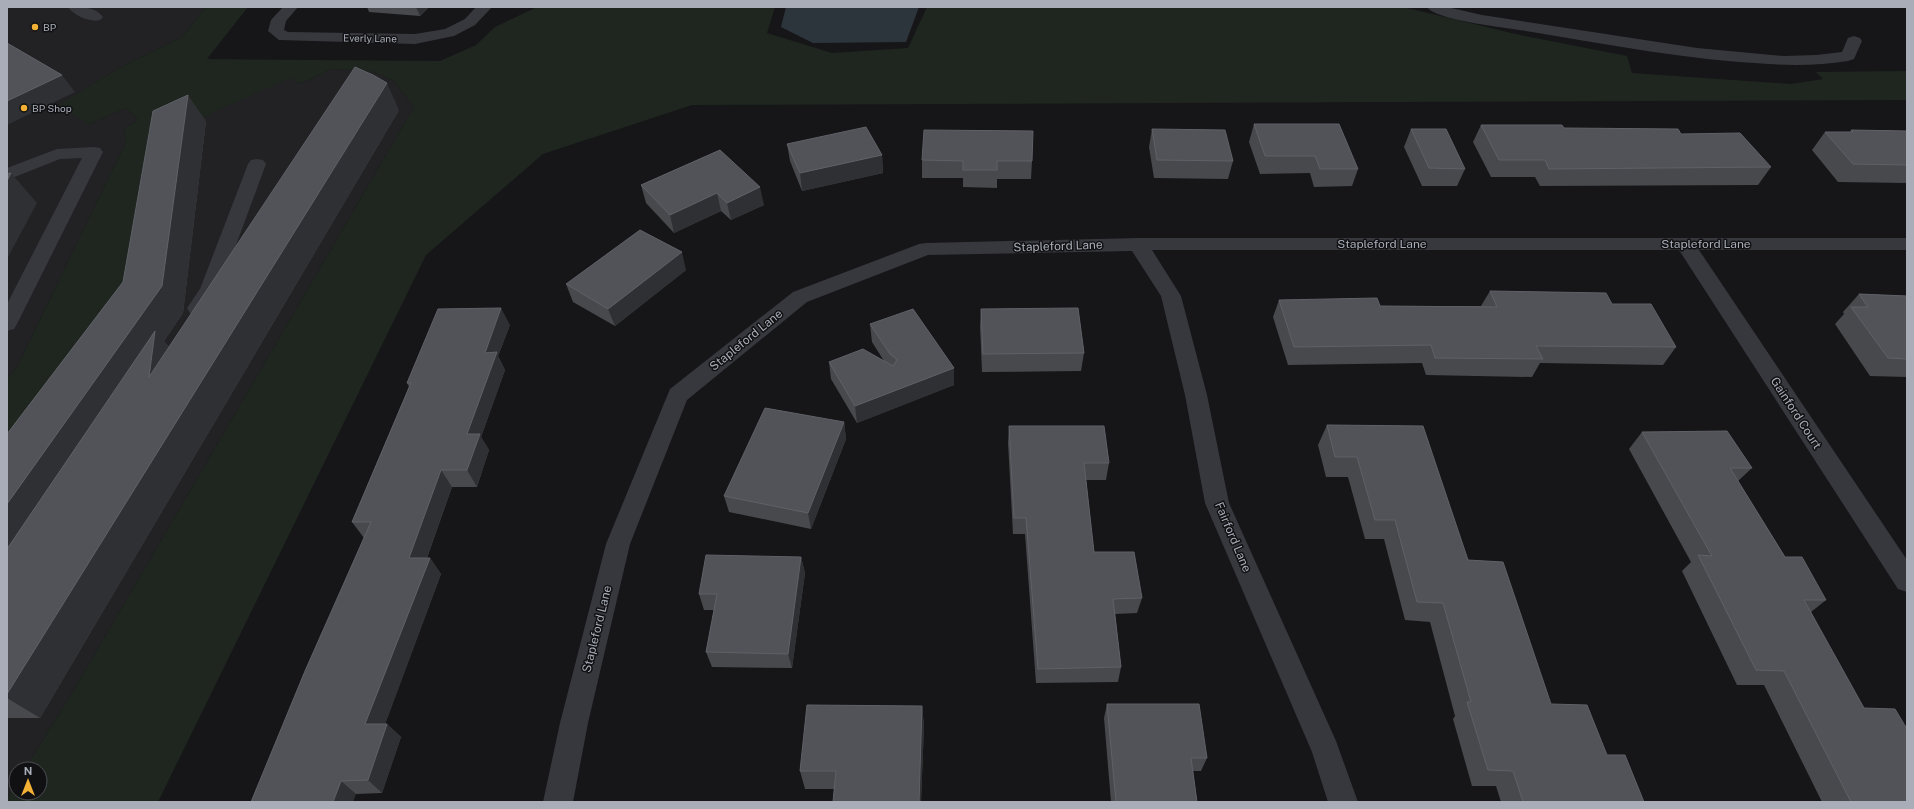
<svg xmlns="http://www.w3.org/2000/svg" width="1914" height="809" font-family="'Public Sans',sans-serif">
	<rect width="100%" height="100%" fill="#161618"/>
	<g fill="#222225">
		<polygon points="7,7 206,7 182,37 119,68 58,106 89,124 126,108 138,120 124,129 126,142 17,367 7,379"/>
		<polygon points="332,69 371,71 394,81 414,107 75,688 25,769 16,769 16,784 7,798 7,483 160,136 290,77 300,84"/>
	</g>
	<polygon fill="#1e261f" points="206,7 248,7 207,59 440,61 476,45 495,27 537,7 775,7 767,33 832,53 908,48 927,7 1403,7 1520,35 1627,56 1632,73 1791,84 1823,79 1816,72 1907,71 1907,100 692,105 543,154 426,255 158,802 7,802 7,798 16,784 16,793 40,793 40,769 25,769 75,688 414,107 394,81 371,71 332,69 300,84 290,78 161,136 135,311 7,483 7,379 17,367 126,142 124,129 138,120 126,108 89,124 57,106 119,68 182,37"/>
	<polygon fill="#2c353c" points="786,7 919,7 906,42 813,43 781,27"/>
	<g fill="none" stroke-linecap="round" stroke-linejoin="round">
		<g fill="#37383d" fill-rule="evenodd">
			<path d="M 68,7 C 80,7 95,6 103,17 L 100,20 C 91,23 73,15 68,7 Z"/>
			<polygon points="283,7 298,7 286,21 284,30 288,32 415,34 445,29 465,19 476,7 492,7 475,25 454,36 415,44 279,40 268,31 271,20"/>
			<path d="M 1427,7 L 1447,7 L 1482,15 L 1697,48 L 1784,56 L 1816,55 L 1842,52 L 1848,38 L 1854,36 L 1860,38 L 1862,41 L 1854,59 L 1848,61 C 1822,65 1796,66 1769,64 C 1689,60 1611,45 1532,32 C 1512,28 1436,21 1427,7 Z"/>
			<polygon points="94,147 100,148 103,152 17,324 14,329 7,331 7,304 82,158 60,159 7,180 7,168 57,149"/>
			<polygon points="257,159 263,160 266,164 219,291 204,313 197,315 190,313 187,308 200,289 248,164 251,160"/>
		</g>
		<polygon fill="#37383d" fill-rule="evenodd" points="1138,238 1907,238 1907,250 1699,250 1907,560 1907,592 1898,589 1679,250 1152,250 1181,296 1207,395 1229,503 1336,741 1358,802 1328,802 1312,752 1205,503 1185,395 1161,296 1132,251 928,255 807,302 687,400 630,544 588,723 573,802 543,802 560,723 606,544 670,389 793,292 919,244 926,243"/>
	</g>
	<g fill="#47494d">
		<polygon points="367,7 429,7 420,16 369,12"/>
		<polygon points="399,110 40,718 7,718 7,434 123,282 206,121 183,313 164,341 169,347"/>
		<polygon points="1254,124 1358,169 1352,186 1314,187 1310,173 1260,174 1249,142"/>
		<polygon points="1481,125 1681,134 1771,167 1758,185 1540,186 1535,177 1491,177 1473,142"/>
		<polygon points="1152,129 1233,161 1228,179 1154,178 1149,147"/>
		<polygon points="1411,129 1465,169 1457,186 1422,186 1404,147"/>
		<polygon points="1851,130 1907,131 1907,183 1838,182 1812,150 1825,132 1850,132"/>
		<polygon points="787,144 882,155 883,173 802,191 790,161"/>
		<polygon points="720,150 764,205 731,220 721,211 674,233 646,203 641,185"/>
		<polygon points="922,160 1032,161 1031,179 997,179 997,188 963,187 963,178 922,178"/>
		<polygon points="686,270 615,326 573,302 566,284"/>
		<polygon points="1490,291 1612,304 1676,347 1663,365 1540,363 1532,377 1426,375 1422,363 1288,365 1273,317 1279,300 1380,306 1481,306"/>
		<polygon points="1859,294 1907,296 1907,377 1870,376 1835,324 1844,314 1843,312"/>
		<polygon points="981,309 1084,353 1081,371 982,372 980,326"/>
		<polygon points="870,324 954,385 857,423 831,379 829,362 884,361 872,342"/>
		<polygon points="510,325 498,356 505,370 481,437 489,450 477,487 452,487 427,558 430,558 441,574 385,724 387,724 401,737 382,793 356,794 251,802 364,538 352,522 409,387 407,383"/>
		<polygon points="844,422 846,439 811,529 729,512 724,496"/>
		<polygon points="1327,425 1468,560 1551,704 1607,755 1644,802 1501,802 1496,786 1472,786 1453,719 1455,716 1430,622 1405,620 1384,539 1365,539 1348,477 1326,477 1318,445"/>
		<polygon points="1009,426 1109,463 1106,480 1086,480 1094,552 1142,598 1137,613 1115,614 1121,667 1118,682 1036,683 1025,534 1013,534 1008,443"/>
		<polygon points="1642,432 1752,468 1738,481 1785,557 1826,600 1811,612 1907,802 1822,802 1764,685 1737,685 1682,571 1691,562 1629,449"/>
		<polygon points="801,557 805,573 792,668 712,667 706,652 714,610 704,610 699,594"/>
		<polygon points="1107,704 1207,758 1201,771 1193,771 1197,802 1111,802 1104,718"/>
		<polygon points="922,706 924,726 921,802 833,802 834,789 805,789 800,771"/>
	</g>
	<g fill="#2f3033">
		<polygon points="416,7 429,7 420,16"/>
		<polygon points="62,75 75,92 7,125 7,101"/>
		<polygon points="387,83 399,110 40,718 7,698 7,694"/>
		<polygon points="188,95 206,121 183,313 164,341 178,358 7,573 7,504 162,286"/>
		<polygon points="882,155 883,173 802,191 800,173"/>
		<polygon points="11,173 37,203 7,259 7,181"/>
		<polygon points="760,187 764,205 731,220 727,203"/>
		<polygon points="717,193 721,211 674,233 670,215"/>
		<polygon points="682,252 686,270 615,326 608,309"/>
		<polygon points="501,308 510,325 498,356 505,370 481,437 489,450 477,487 467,470 467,434 485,353"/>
		<polygon points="954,368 954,385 857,423 855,406"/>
		<polygon points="844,422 846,439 811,529 808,513"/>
		<polygon points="441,470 452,487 421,574 409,558"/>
		<polygon points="801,557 805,573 792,668 788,654"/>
		<polygon points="430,558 441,574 380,738 365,724"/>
		<polygon points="922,706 924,726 921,802 919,802"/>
		<polygon points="387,724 401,737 382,793 368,780"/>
		<polygon points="341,781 356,794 353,802 333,802"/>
	</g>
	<g fill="#525359" stroke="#5f6168">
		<polygon points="7,43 62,75 7,101"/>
		<polygon points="355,67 373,75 387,83 7,694 7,549 155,331 149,377"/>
		<polygon points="188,95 162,286 7,504 7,434 123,282 153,111"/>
		<polygon points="1254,124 1339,124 1358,169 1320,169 1315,156 1265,156"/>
		<polygon points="1481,125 1562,125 1564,128 1678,129 1681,134 1740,133 1771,167 1549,169 1545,160 1499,160"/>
		<polygon points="866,127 882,155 800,173 787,144"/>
		<polygon points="1152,129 1225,130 1233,161 1157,160"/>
		<polygon points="1411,129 1446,129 1465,169 1429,168"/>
		<polygon points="924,130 1033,131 1032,161 997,161 997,170 963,170 963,161 922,160"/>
		<polygon points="1851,130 1907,131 1907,165 1853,164 1825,132 1853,132"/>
		<polygon points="720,150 760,187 727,203 717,193 670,215 641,185"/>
		<polygon points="11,173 7,181 7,174"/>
		<polygon points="640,230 682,252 608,309 566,284"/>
		<polygon points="1490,291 1606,293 1612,304 1651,304 1676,347 1536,346 1543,359 1435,358 1431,345 1294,347 1279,300 1377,298 1380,306 1497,307"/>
		<polygon points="1859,294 1907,296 1907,359 1888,358 1851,307 1868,307"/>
		<polygon points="501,308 485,353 497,352 467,434 480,434 467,470 441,470 409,558 430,558 365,724 387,724 368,780 341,781 333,802 251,802 305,671 371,522 352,522 411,383 407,383 438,309"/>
		<polygon points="1078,308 1084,353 983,354 981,309"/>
		<polygon points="913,309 954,368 855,406 829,362 863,349 893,366 897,360 890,354 870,324"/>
		<polygon points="765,408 844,422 808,513 724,496"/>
		<polygon points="1327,425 1423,426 1468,560 1503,562 1551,704 1587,705 1607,755 1625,755 1644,802 1523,802 1513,771 1488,770 1467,702 1471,702 1443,603 1417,602 1395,520 1375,520 1357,457 1335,457"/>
		<polygon points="1009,426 1104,426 1109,463 1084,463 1094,552 1134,552 1142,598 1113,599 1121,667 1038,669 1026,518 1014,518"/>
		<polygon points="1727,431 1752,468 1730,468 1785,557 1802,557 1826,600 1804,600 1864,708 1895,709 1907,729 1907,802 1851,802 1784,671 1756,670 1698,555 1712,556 1642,432"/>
		<polygon points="706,555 801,557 788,654 706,652 717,594 699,594"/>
		<polygon points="1107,704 1199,704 1207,758 1191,758 1197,802 1116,802"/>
		<polygon points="807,705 922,706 919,802 833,802 836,771 800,771"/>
	</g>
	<g fill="#f2b134" stroke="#111113" stroke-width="1.5">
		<circle cx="35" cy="27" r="4"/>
		<circle cx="24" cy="108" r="4"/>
	</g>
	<g text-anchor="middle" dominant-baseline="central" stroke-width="3" stroke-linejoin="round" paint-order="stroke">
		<g font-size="10" fill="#a8adb8" stroke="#111113" text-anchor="start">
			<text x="43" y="27">BP</text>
			<text x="32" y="108">BP Shop</text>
		</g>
		<g font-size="10" fill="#a8adb8" stroke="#111113">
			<text transform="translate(370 38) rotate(1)">Everly Lane</text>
		</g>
		<g font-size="12" fill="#a8adb8" stroke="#111113">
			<text x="1382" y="244">Stapleford Lane</text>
			<text x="1706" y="244">Stapleford Lane</text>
			<text transform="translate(1058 246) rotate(-2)">Stapleford Lane</text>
			<text transform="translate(746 340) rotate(-39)">Stapleford Lane</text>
			<text transform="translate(1796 413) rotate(57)">Gainford Court</text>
			<text transform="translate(1233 537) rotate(67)">Fairford Lane</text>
			<text transform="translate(597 629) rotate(-76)">Stapleford Lane</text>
		</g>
	</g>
	<rect width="1914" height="809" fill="none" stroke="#a8adb8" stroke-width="16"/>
	<g transform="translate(28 781)"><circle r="19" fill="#111113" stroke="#4d4f55"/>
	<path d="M0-3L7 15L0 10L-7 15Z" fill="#f2b134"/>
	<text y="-6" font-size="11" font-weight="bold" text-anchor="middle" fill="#a8adb8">N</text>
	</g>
</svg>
